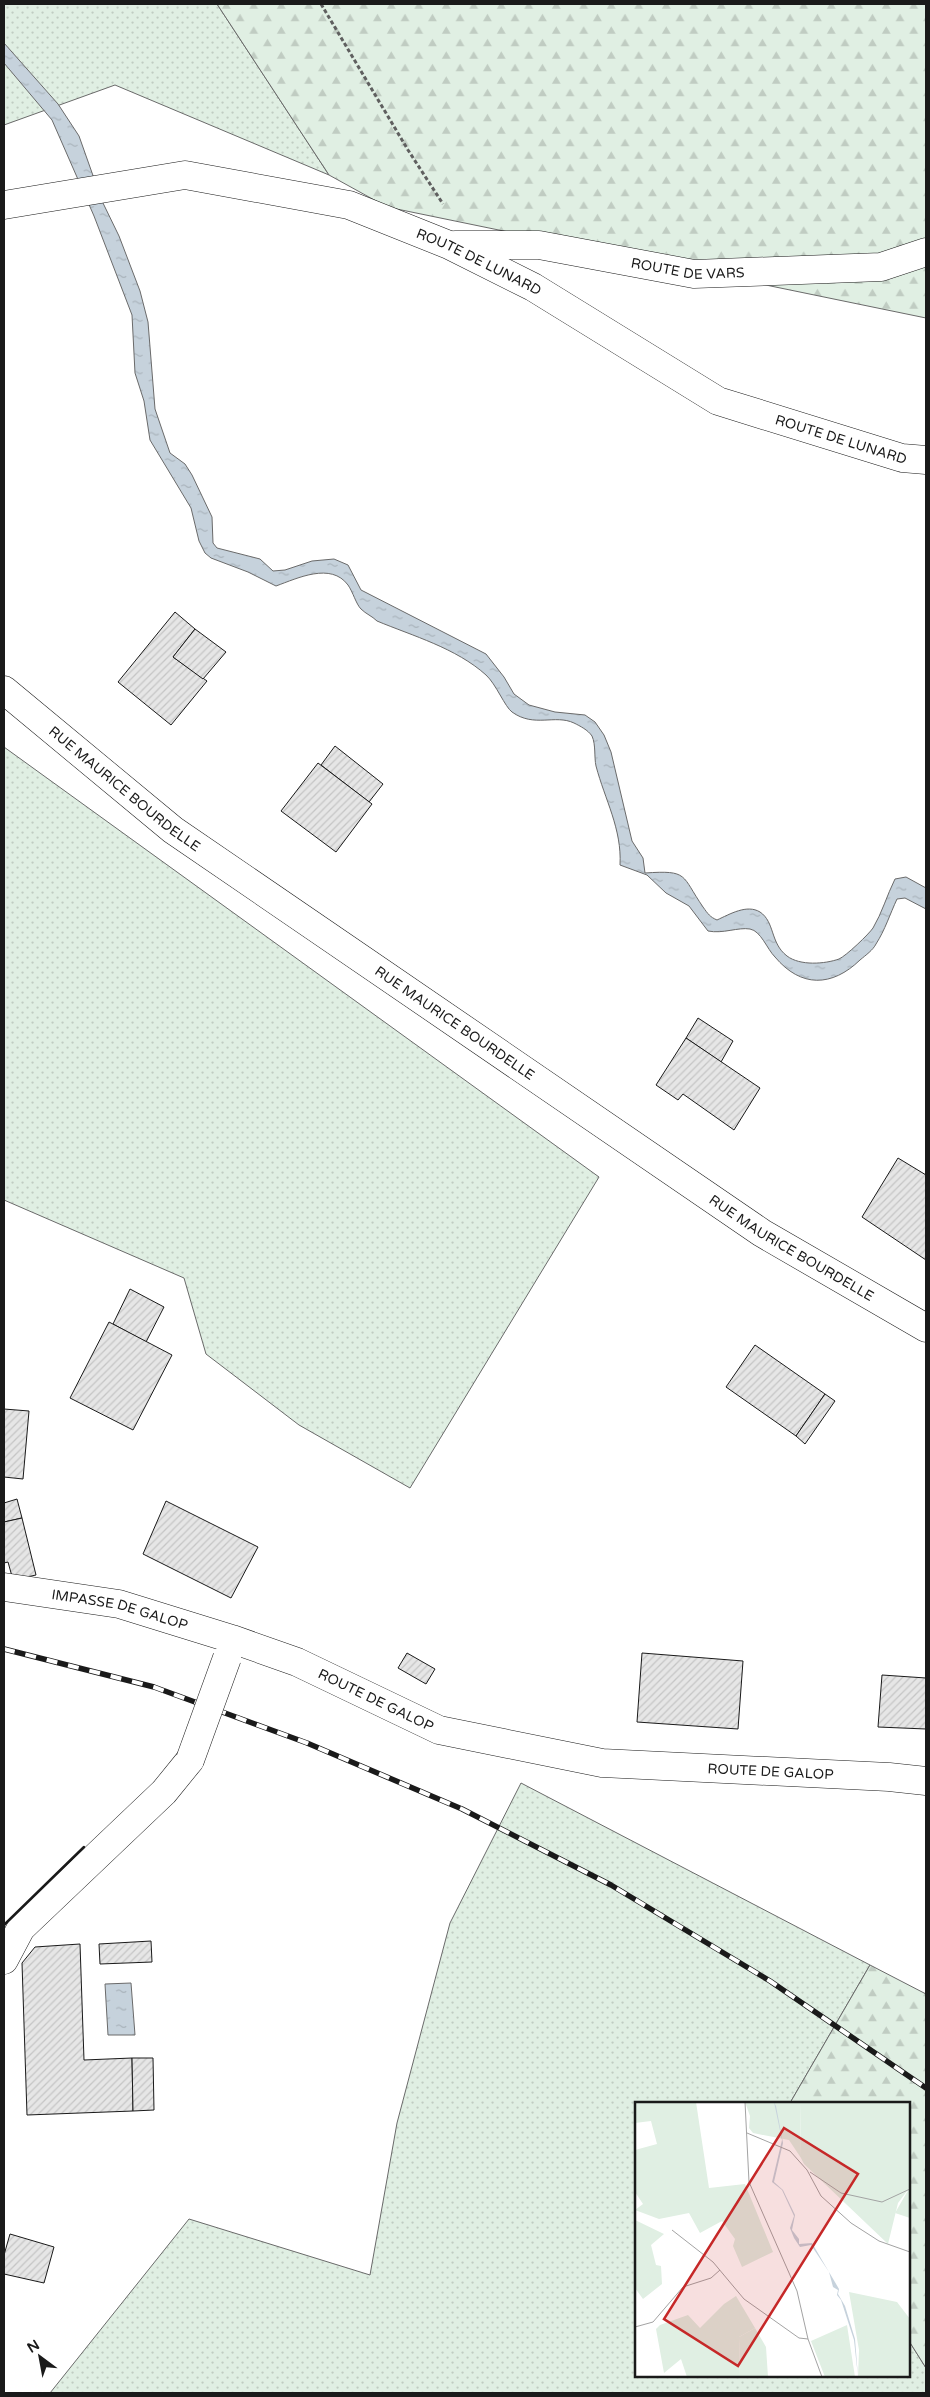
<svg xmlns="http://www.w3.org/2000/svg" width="930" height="2397" font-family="'Varela Round',sans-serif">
	<defs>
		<pattern id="grass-dots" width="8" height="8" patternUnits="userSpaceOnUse" patternTransform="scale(1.25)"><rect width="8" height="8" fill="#e0efe3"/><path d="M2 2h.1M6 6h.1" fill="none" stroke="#c0ccc2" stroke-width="1.8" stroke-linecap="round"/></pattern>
		<pattern id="forest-firs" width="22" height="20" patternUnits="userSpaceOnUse" patternTransform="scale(1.25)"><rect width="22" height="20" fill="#e0efe3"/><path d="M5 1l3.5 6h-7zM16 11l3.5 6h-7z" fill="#c0ccc2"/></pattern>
		<pattern id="water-ripples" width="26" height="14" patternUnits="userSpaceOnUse" patternTransform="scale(1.25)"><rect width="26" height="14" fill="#c6d2dc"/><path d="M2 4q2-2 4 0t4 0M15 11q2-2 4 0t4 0" fill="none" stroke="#aab4bc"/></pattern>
		<pattern id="building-hatch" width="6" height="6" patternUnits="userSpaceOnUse" patternTransform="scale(1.25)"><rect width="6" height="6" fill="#e6e6e6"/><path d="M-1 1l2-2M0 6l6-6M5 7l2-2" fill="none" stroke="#c5c5c5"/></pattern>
	</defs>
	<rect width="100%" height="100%" fill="#fff"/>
	<g fill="url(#grass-dots)" stroke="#6a6a6a">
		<polygon points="4,4 217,4 329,175 115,85 4,125"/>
		<polygon points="4,747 599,1177 410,1488 299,1425 206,1354 184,1278 4,1200"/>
		<polygon points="521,1783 870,1965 790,2103 636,2103 636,2376 909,2376 909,2341 926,2368 926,2393 50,2393 189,2219 370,2275 397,2123 450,1923"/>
	</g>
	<g fill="url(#forest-firs)" stroke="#6a6a6a">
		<polygon points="217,4 926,4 926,318 387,207 329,175"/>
		<polygon points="870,1965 926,1994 926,2368 909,2341 909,2103 790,2103"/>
	</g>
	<g fill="url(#water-ripples)" stroke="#6a6a6a">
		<path d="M 4,43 L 58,104 L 79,136 L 102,201 L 119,236 L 140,291 L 148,322 L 155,409 L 170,453 L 185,464 L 192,475 L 212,517 L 213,543 L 217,548 L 260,559 L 273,571 L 285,570 L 312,561 L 334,559 L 348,565 L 361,590 L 486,654 L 504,677 L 514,694 L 529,705 L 555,712 L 585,715 L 595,722 L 604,735 L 611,752 L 632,841 L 643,858 L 645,873 C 689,870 681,875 703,907 C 708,914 710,917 717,920 C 730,914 747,904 760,912 C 775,922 770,943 787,956 C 800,966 825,964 839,959 C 846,956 869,934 873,928 C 882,913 887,895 895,879 L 906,877 L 926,888 L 926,909 L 905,898 L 897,899 C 890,914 885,930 876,944 C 873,950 866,955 860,960 C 832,987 801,988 775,957 C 767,949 761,931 750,929 C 738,927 723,934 708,931 L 689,906 L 666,893 L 647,875 L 620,865 C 622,829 605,800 596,766 C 594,757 596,745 592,736 C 588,730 580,726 574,723 C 555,714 534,728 512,712 C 505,707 496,684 486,675 C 456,648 413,636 377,621 C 372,616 366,614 361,609 C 356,604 353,592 348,585 C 331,562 298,578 276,586 L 248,572 L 211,558 L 205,553 L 199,541 L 191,508 L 150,440 L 144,401 L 135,373 L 132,315 L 94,216 L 52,120 L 4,63 Z"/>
		<polygon points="131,1983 135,2035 108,2035 105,1984"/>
	</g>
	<g fill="url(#building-hatch)" stroke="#1a1a1a">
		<polygon points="175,612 195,629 173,657 207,681 171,725 118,682"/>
		<polygon points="195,629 226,652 203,679 173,657"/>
		<polygon points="335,746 383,784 369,802 321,765"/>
		<polygon points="318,763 372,804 336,852 281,811"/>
		<polygon points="698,1018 733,1041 721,1062 686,1038"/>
		<polygon points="686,1038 760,1088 734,1130 683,1094 678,1100 656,1085"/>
		<polygon points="898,1158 926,1175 926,1260 862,1217"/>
		<polygon points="130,1289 164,1307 146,1342 113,1324"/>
		<polygon points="109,1322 172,1355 133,1430 70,1398"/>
		<polygon points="755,1345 825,1394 796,1436 726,1387"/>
		<polygon points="825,1394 835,1401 805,1444 796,1436"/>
		<polygon points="4,1409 29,1411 23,1479 4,1477"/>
		<polygon points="17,1499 22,1518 4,1522 4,1503"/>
		<polygon points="166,1501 258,1547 231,1598 143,1554"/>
		<polygon points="22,1518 36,1575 13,1580 8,1562 4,1563 4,1522"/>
		<polygon points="407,1653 435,1669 426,1684 398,1668"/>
		<polygon points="642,1653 743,1661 738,1729 637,1722"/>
		<polygon points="882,1675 926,1678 926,1729 878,1727"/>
		<polygon points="151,1941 152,1962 100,1964 99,1944"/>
		<polygon points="80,1944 84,2060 132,2058 133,2111 27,2115 22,1963 35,1947"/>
		<polygon points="132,2058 153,2058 154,2110 133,2111"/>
		<polygon points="10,2234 54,2247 44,2283 4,2274 4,2255"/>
	</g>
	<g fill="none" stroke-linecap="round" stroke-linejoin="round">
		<defs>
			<g id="minor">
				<path id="s1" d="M 4,205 L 185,175 L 349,205 L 449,245 L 533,287 L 718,401 L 902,458 L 926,460"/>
				<path id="s2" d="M 455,245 L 539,245 L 694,274 L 881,267 L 926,252"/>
				<path id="s3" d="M 4,690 L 173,830 L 762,1233 L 926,1328"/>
				<path id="s4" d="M 4,1587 L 119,1604 L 232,1639 L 297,1662 L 439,1730 L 602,1763 L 889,1777 L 926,1781"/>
				<polyline points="4,1960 21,1928 164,1792 190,1760"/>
			</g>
		</defs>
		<use href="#minor" stroke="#1a1a1a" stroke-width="29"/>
		<polyline stroke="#5f5f5f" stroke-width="3" stroke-dasharray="4 2.5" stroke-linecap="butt" points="321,4 408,150 443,204"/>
		<use href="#minor" stroke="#fff" stroke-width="28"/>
		<defs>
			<polyline id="rail" points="4,1649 154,1687 307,1743 462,1809 611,1885 770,1981 926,2088"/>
		</defs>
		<use href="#rail" stroke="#1a1a1a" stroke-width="5.5"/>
		<use href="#rail" stroke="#fff" stroke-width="4" stroke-dasharray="11" stroke-linecap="butt"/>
		<defs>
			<polyline id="minor-bridge" points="190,1760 227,1658"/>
		</defs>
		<use href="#minor-bridge" stroke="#1a1a1a" stroke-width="29" stroke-linecap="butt"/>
		<use href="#minor-bridge" stroke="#fff" stroke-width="28"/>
		<polyline stroke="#1a1a1a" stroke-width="2.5" points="4,1925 84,1847"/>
	</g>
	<g text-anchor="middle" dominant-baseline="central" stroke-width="4" stroke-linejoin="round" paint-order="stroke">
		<g font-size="14" fill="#1a1a1a" stroke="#fff">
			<text stroke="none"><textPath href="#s1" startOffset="492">ROUTE DE LUNARD</textPath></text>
			<text stroke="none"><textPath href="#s2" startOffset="235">ROUTE DE VARS</textPath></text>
			<text stroke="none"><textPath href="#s1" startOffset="898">ROUTE DE LUNARD</textPath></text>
			<text stroke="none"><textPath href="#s3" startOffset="156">RUE MAURICE BOURDELLE</textPath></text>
			<text stroke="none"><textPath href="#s3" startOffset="561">RUE MAURICE BOURDELLE</textPath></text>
			<text stroke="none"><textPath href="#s3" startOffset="966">RUE MAURICE BOURDELLE</textPath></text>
			<text stroke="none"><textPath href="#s4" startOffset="118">IMPASSE DE GALOP</textPath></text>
			<text stroke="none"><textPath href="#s4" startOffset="391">ROUTE DE GALOP</textPath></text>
			<text stroke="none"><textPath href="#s4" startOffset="796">ROUTE DE GALOP</textPath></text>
		</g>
	</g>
	<g transform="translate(635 2102)">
		<rect width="275" height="275" fill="#fff"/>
		<path d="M 0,0 L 61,0 L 74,86 L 110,82 L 138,150 L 107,165 L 98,144 L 100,137 L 87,119 L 65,131 L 54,111 L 24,117 L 0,108 L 8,102 L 0,90 L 0,48 L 22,42 L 16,19 L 0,21 ZM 110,0 L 165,0 L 166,56 L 154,38 L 118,31 L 114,26 L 115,14 ZM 275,85 L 275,116 L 260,111 ZM 214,190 L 262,200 L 275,217 L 275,275 L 223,275 L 224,248 ZM 101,194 L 120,226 L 104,235 L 105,275 L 52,275 L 46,257 L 29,271 L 21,227 L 25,223 L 53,213 L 65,226 L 89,202 ZM 212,223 L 220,275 L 190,275 L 176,239 Z" fill="#e0efe3"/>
		<path d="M 165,0 L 275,0 L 275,85 L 263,101 L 253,142 L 169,62 L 166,56 ZM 0,118 L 29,132 L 16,143 L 21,163 L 26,164 L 27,182 L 8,197 L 0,186 ZM 120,226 L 131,245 L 133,275 L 105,275 L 104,235 Z" fill="#e0efe3"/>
		<path d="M 139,0 L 141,4 L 148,41 L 139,80 L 148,88 L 160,113 L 157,128 L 164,137 L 164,142 L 177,141 L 204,187 L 203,192 L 210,204 L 220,237 L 223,275 L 219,238 L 206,198 L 202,193 L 203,188 L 198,185 L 194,170 L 176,143 L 165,145 L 159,136 L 155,126 L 159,114 L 147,88 L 137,80 L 147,38 Z" fill="#c6d2dc"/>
		<path fill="none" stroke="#a3a3a3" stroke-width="1" d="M 110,0 L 114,80 L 162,189 L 173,237 L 187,275M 112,31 L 155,49 L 172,68 L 186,94 L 216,121 L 244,139 L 275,150M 175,70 L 206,91 L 247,100 L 275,87M 37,128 L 78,160 L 109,197 L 164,236 L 173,237M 0,225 L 18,220 L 48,185 L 76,176 L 85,168"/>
		<path fill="#c62828" fill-opacity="0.15" stroke="#c62828" stroke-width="2.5" d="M 149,26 L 223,72 L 103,264 L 29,217 Z"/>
		<rect width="275" height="275" fill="none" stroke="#1a1a1a" stroke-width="2.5"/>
	</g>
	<rect width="930" height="2397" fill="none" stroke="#1a1a1a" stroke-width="10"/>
	<g transform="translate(40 2357) rotate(328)" stroke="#ffffff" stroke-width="4" paint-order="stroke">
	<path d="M0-4L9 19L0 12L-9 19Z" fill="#1a1a1a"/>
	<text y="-8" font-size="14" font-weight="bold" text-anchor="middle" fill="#1a1a1a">N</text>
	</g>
</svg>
